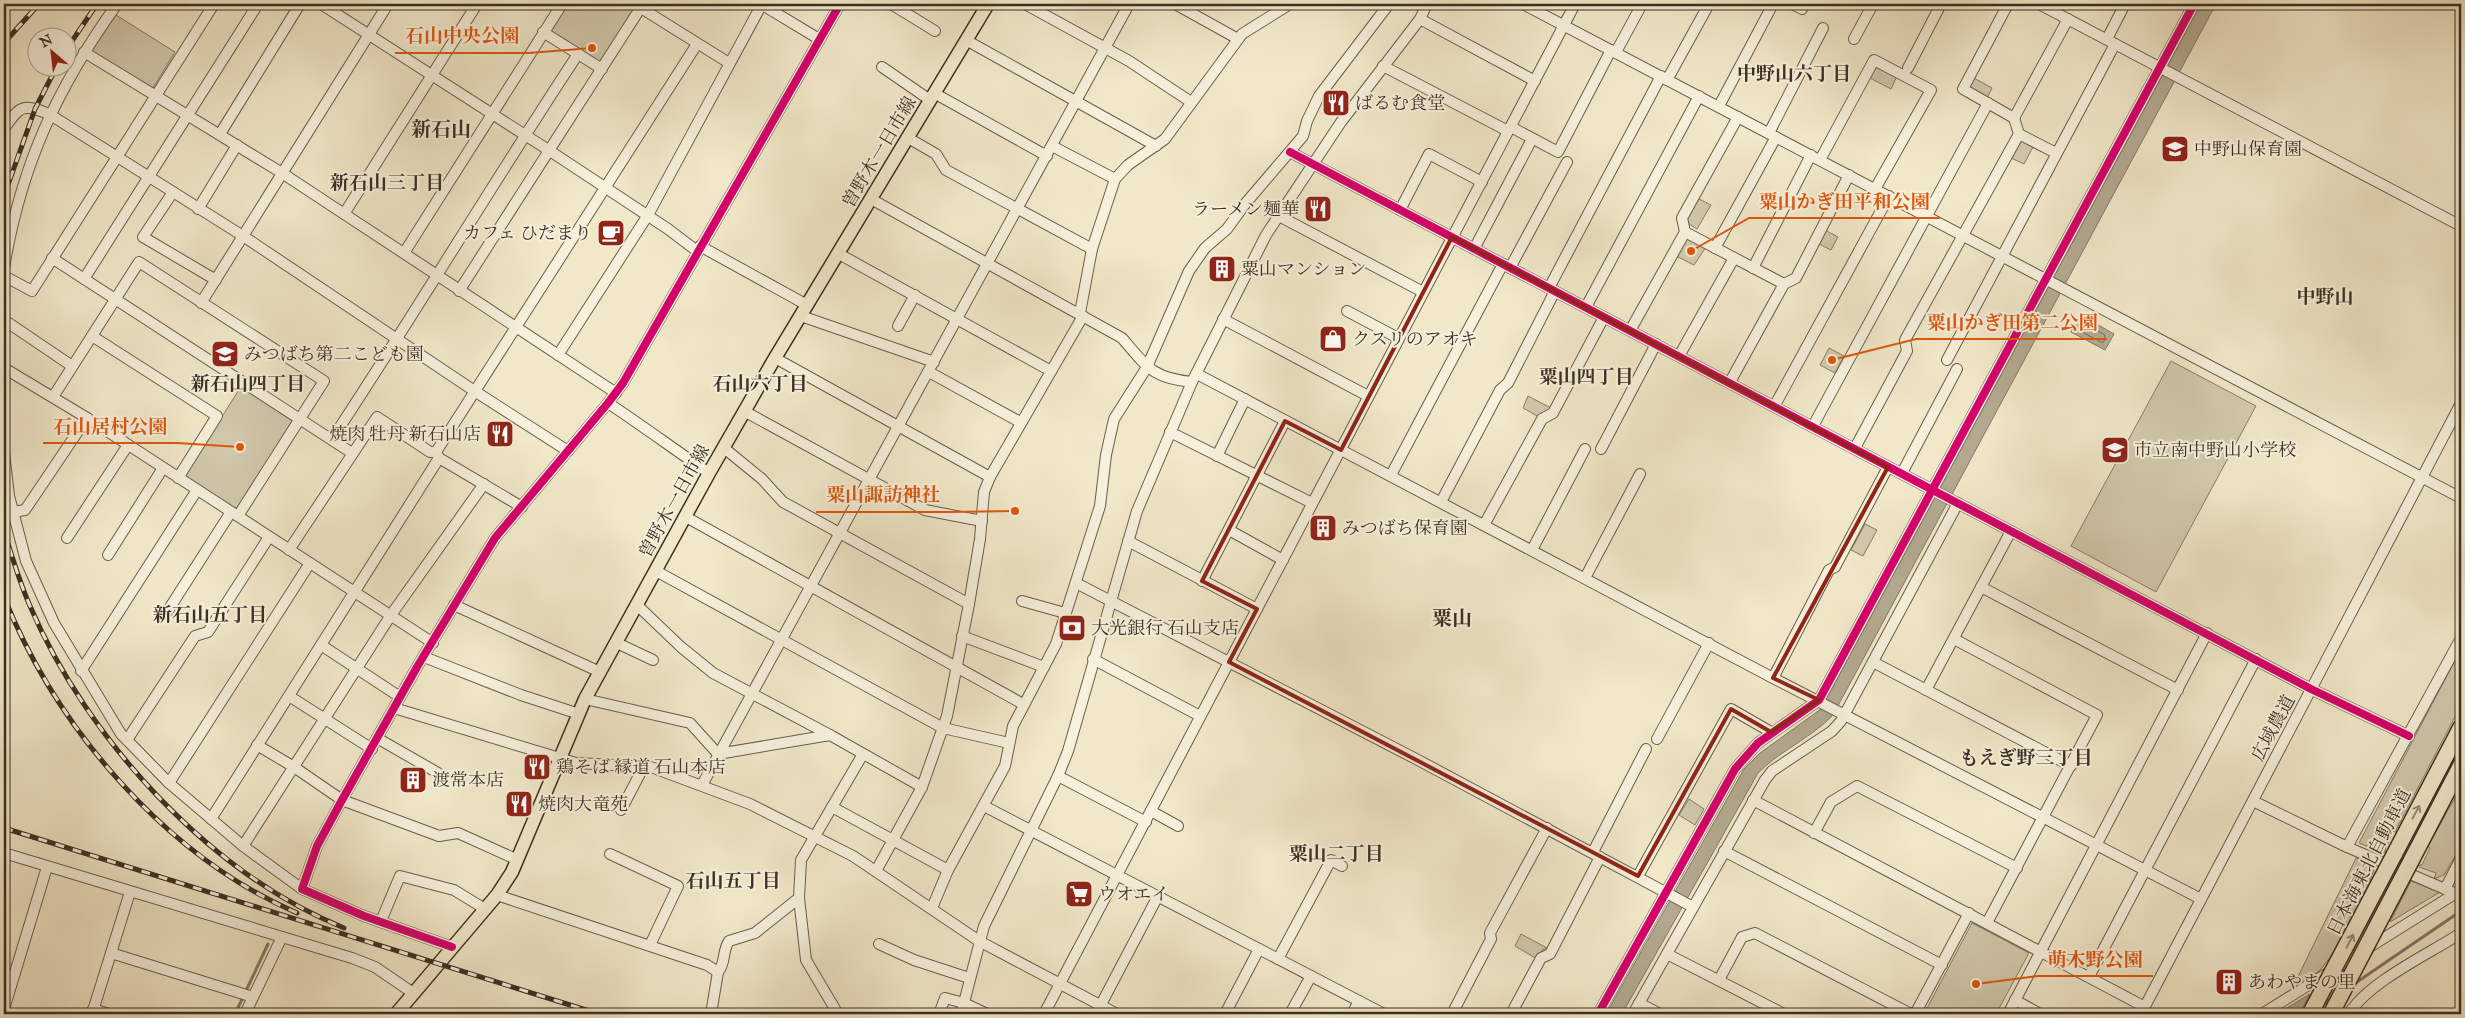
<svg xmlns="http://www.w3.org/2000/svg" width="2465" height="1018" font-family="'IM FELL Great Primer','Noto Serif JP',serif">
	<rect width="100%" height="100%" fill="#f1e8c9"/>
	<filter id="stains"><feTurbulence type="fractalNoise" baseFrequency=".004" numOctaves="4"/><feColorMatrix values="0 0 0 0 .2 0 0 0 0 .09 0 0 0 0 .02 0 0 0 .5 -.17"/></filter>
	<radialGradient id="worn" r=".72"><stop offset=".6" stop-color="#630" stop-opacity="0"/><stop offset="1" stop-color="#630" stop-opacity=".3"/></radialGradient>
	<g fill="#d2c9ad" stroke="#867c68">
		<polygon points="567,4 637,4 599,64 549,32"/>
		<polygon points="116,15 175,52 151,91 89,53"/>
		<polygon points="1878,64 1897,76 1891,89 1870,78"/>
		<polygon points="1972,77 1992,88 1986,100 1967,86"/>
		<polygon points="2023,141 2033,147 2024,164 2011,158 2019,142"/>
		<polygon points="1699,199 1711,205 1697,229 1689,224 1687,219"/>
		<polygon points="1825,230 1838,237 1831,250 1819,244"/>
		<polygon points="1687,236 1706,247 1694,265 1676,256"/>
		<polygon points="1829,348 1844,356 1835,373 1820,365"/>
		<polygon points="2171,361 2256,406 2156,592 2071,546"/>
		<polygon points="242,385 294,418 239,507 234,509 187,479 185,475"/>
		<polygon points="1528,396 1551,408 1539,417 1523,408"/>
		<polygon points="1865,524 1877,530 1863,556 1851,550"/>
		<polygon points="2461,649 2461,705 2395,832 2393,831 2384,853 2359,843"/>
		<polygon points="2461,787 2461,846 2444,875 2434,879 2436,873 2419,867 2420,865 2422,865 2430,848 2428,846"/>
		<polygon points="1689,799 1704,809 1695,825 1679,815"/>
		<path d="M 2356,858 L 2376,866 C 2362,899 2344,942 2321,969 C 2314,977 2301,983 2292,989 Z"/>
		<polygon points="2411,881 2440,892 2390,922"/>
		<polygon points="1972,923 2029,953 1996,1014 1924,1014"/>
		<polygon points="1521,934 1547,948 1542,950 1537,959 1515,946"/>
	</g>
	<g fill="#b3a991" stroke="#837965">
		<path d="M 2201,4 L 2216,4 L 1833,715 C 1811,738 1781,750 1758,773 L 1622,1014 L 1606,1014 L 1744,769 L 1760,753 L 1821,709 Z"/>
		<polygon points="2081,315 2114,334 2105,350 2071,332"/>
		<polygon points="2310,994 2299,1014 2277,1014"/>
	</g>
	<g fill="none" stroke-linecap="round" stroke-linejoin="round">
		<polygon stroke="#776c5a" stroke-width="1" points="2084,323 2105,335 2104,342 2101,342 2080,331"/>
		<g stroke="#837965" stroke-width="3">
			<polyline points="2354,984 2461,911"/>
			<polyline points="2321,1006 2332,998"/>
			<polyline points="235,1014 268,944"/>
		</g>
		<defs>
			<g id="minor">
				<polyline points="321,4 550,151 668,229 697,251"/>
				<polyline points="388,4 243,236 476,392 568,451"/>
				<polyline points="761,4 819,39"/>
				<polyline points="891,4 935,31"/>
				<polyline points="1025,4 1129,61 1191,102"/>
				<polyline points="1175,4 1238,39"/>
				<polyline points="1523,4 2461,498"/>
				<polyline points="1792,4 1802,9 1804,4"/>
				<polyline points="2008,4 1963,89 2014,118 2068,19"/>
				<polyline points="2039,4 2461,226"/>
				<polyline points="641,8 729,63"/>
				<polyline points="1420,19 1535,81"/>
				<polyline points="543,32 602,69"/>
				<polyline points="1854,39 1873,4"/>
				<polyline points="2107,39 2125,4"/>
				<polyline points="966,40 1156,146"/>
				<polyline points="84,52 282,173 616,393"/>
				<polyline points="1616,52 1642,4"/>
				<polyline points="1383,66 1508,131"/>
				<polyline points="882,67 930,100"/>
				<polyline points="1908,68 1941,4"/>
				<polyline points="1667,80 1709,4"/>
				<polyline points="934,93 1047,156"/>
				<polyline points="1719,106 1773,4"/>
				<polyline points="1511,127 1558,152 1611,50"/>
				<path d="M 4,129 C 20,106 22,103 49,114 L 243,236 L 201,303"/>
				<polyline points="1769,133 1823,28"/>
				<polyline points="220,134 300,4"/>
				<polyline points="2019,134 2056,153"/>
				<polyline points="908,138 936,154 946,170 1092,249"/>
				<polyline points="1052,146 1115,179"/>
				<polyline points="1290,152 2311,689 2409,736"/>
				<polyline points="1820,160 1874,60 1931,90 1875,189"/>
				<polyline points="173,192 143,237 216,280"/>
				<path d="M 871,199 L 1122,338 C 1147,367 1152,378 1192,382"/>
				<polyline points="198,209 237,145"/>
				<polyline points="1400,210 1429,154 1482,182"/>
				<polyline points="344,214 477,4"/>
				<polyline points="1279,216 1423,292"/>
				<polyline points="1685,232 1784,284"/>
				<polyline points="700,246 807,305"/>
				<polyline points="1715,248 1776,137"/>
				<polyline points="1474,249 1532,139"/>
				<polyline points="404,253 562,4"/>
				<polyline points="839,254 1051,371"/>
				<polyline points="52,258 352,453"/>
				<path d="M 4,268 C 21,165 57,88 117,4"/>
				<polyline points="1510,268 1567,162"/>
				<polyline points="1753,268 1811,155"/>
				<polyline points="4,276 32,291 214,4"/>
				<polyline points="84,279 258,4"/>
				<polyline points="1549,288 1661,76"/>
				<polyline points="459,291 643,4"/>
				<polyline points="1586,307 1699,96"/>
				<polyline points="1347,311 1398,338"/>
				<polyline points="1080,313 1092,249 1115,179 1128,165 1165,139 1242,34 1290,4"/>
				<polyline points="801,316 934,362"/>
				<polyline points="1223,319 1368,396"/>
				<polyline points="4,320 72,366"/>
				<polyline points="898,326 915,295"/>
				<polyline points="1631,329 1685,232 1682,218 1738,117"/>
				<polyline points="92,336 217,416 178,478"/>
				<polyline points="558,355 648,215 762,4"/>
				<polyline points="1679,356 1734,258"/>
				<polyline points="775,358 990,477"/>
				<polyline points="1947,360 2115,44"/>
				<polyline points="4,368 87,418 433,643"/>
				<polyline points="929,372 1020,422"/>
				<polyline points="1197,374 1773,678 2201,899"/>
				<polyline points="1730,382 1784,284 1796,278 1849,175"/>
				<polyline points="53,397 139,262 324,381 238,516"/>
				<path d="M 608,403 C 643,426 675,450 709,473"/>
				<polyline points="1775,405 1889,196"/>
				<polyline points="744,411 925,510 982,521"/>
				<polyline points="1813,426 1988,103"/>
				<polyline points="1170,432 1312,503"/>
				<path d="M 332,439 C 416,312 494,181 578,54"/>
				<polyline points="724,448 762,479 783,502 969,604"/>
				<polyline points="1855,448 1907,351 1905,340 2019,134 2014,118"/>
				<polyline points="1601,449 1656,344"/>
				<polyline points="4,452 9,496 26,561 54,623 121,734 169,783 243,846 302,889"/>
				<polyline points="436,452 697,44"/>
				<polyline points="1217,456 1245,399"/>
				<polyline points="1902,473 1957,369"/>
				<polyline points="1391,475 1503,264"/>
				<polyline points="1441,502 1500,390 1508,383 1555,291"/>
				<polyline points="13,512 25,510 87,418"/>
				<polyline points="686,517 1023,704"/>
				<polyline points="1484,525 1542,419 1553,413 1604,317"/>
				<polyline points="1229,530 1283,560"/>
				<polyline points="67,538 128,445"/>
				<polyline points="1128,541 1257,609"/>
				<polyline points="289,550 377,417 430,452 436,452 439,458 522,507"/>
				<polyline points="1532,550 1585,449"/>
				<polyline points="108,555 163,468"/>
				<polyline points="656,571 943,728 1009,743"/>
				<polyline points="1585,578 1640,474"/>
				<polyline points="1202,581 1285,421"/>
				<polyline points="1076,583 1418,760 1693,907"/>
				<polyline points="1981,587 2178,690"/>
				<polyline points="1022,601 1065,613"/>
				<polyline points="454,605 600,672"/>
				<polyline points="637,605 681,647 713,673 830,735"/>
				<polyline points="167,612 231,512"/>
				<polyline points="962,636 1044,667"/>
				<polyline points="1954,639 2097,715 1987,923"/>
				<polyline points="617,643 653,660"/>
				<polyline points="321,645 400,697"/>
				<polyline points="424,657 521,695 579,714"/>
				<polyline points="1093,659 1200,716"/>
				<polyline points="1873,662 2071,766"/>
				<polyline points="81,671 197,490"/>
				<polyline points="1773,678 1829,570 1835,567 1888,467"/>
				<polyline points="1926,690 2011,531"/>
				<polyline points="289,696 372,749"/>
				<polyline points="585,699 690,723 718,754 830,735 922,787"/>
				<polyline points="394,708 576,763 651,767 750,804 853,856 979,941 1117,1014"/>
				<polyline points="377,738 438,773"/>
				<polyline points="1657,739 1709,643"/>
				<polyline points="127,740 195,636 208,632 269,537"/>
				<polyline points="257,745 294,767 342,800 439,836 458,833 518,860"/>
				<polyline points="1058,776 1146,822"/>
				<polyline points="169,783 310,563"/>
				<polyline points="702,785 1129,4"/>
				<polyline points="1753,800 2145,1007"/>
				<polyline points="2253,801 2347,847 2459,895"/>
				<polyline points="984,806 1384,1014"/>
				<polyline points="832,807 948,870"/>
				<polyline points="621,810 644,766"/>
				<polyline points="1151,811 1178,826"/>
				<polyline points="211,819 439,458"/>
				<polyline points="1814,833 1831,802 1857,786 2017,868"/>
				<polyline points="243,846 391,615 484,484"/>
				<polyline points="2347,847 2461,638"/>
				<polyline points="1724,851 1942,965"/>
				<polyline points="1593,852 1646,749"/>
				<polyline points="4,853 352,958 375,967 413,993"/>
				<polyline points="610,854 678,886 650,945"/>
				<polyline points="876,871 922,787 947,716 969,604 980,539 984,492 990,477 1083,316"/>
				<polyline points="1638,876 1731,709 1771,732"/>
				<polyline points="2445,889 2461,858"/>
				<polyline points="497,895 707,965 718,972"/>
				<polyline points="932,908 948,870 1005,766 1013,726 1056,644 1100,506 1106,455 1114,419 1147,367 1189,271 1205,248 1227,229 1245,204 1303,136 1307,121 1319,96 1389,4"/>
				<polyline points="381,921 400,876 454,890 485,909"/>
				<polyline points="879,944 914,960 969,978"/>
				<polyline points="452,947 364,916 302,889 317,846 342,800 417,667 495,538 608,403 623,383 840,4"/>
				<polyline points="111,953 253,997"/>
				<polyline points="1667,954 1784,1014"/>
				<polyline points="1278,959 1331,860 1342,866"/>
				<polyline points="2090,975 2256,659"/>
				<polyline points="1719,980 1742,937 1755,933 1911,1014"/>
				<polyline points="2015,1000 2040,1014"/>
				<polyline points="1639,1003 1660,1014"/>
				<polyline points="4,1009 47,867"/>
				<polyline points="93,1009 109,1014"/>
				<polyline points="92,1014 130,892"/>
				<polyline points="245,1014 281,939"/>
				<path d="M 711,1014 L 718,972 C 726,963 722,951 729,941 L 755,933 L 799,898"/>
				<polyline points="838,1014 806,960 799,898 801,860 863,754"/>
				<polyline points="939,1014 945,998 964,1003 987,1014"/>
				<polyline points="961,1014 984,926 1058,776 1068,751 1137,511 1192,382 1266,235 1341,122 1420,19 1427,4"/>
				<polyline points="1044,1014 1575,4"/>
				<polyline points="1096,1014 1158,896"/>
				<polyline points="1225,1014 1259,949"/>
				<polyline points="1290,1014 1311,976"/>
				<polyline points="1352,1014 1359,1001"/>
				<polyline points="1452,1014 1491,939 1490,933 1547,828"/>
				<polyline points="1511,1014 1541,958 1550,954 1600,857"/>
				<polyline points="1598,1014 1735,769 1758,743 1819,700 2194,4"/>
				<polyline points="1633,1014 1765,780 1772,771 1832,731 1841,721 1958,503"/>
				<polyline points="1915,1014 1969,913"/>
				<polyline points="2008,1014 2207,633"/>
				<polyline points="2141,1014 2461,403"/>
				<polyline points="2262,1014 2461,890"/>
				<path d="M 2349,1014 C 2368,982 2429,954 2461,933"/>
			</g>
			<polyline id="major" points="396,1014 497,895 512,872 585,699 709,473 772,363 988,4"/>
			<g id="highway">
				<polyline points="2394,855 2461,727"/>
				<polyline points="2411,861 2461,765"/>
			</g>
		</defs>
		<use href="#minor" stroke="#685e4c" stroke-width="12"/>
		<use href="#major" stroke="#3b3023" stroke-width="15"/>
		<use href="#highway" stroke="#3b3023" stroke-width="18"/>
		<use href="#minor" stroke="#f6f0dc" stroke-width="10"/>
		<use href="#major" stroke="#f1e8c9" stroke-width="12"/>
		<use href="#highway" stroke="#f1e8c9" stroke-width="15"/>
		<defs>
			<g id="rail">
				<polyline points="4,43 39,4"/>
				<polyline points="68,47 97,4"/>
				<polyline points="4,196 35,109 56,68"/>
				<path d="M 4,531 C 12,556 19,581 30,606 C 87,739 209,873 344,928"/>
				<path d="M 4,597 C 57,729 166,856 297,913"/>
				<polyline points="4,828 599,1014"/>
			</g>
		</defs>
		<use href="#rail" stroke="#3b3023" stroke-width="5"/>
		<use href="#rail" stroke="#f6f0dc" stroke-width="3" stroke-dasharray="9" stroke-linecap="butt"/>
		<defs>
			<g id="highway-bridge">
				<polyline points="2310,1014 2394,855"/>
				<polyline points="2331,1014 2411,861"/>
			</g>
		</defs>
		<use href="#highway-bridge" stroke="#3b3023" stroke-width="18" stroke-linecap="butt"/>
		<use href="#highway-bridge" stroke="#f1e8c9" stroke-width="15"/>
		<defs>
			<g id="cycleway">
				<polyline points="1290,152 2311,689 2409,736"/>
				<polyline points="452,947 364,916 302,889 317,846 342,800 417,667 495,538 608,403 623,383 840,4"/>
				<polyline points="1598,1014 1735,769 1758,743 1819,700 2194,4"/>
			</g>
		</defs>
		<use href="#cycleway" stroke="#f6f0dc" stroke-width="11"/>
		<use href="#cycleway" stroke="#d6006c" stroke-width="8"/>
	</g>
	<defs><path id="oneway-shaft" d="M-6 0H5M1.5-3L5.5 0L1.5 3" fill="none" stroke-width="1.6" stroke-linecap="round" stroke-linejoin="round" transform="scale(1.25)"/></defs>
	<g stroke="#968c76">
		<use href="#oneway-shaft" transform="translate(2416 812) rotate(-62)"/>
		<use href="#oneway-shaft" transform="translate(2350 941) rotate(-62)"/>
	</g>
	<path fill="none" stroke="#8f2418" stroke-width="4" stroke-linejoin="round" d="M 1452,237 L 1888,467 L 1773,678 L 1819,700 L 1771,732 L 1731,709 L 1638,876 L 1229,662 L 1257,609 L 1202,581 L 1285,421 L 1341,450 Z"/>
	<defs>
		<symbol id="restaurant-square" viewBox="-11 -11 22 22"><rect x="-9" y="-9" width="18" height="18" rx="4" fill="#8f2418" stroke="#f6f0dc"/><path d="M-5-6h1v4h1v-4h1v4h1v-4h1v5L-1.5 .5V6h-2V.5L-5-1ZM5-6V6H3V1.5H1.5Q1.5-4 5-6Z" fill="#fff"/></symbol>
		<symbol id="school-square" viewBox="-11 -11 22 22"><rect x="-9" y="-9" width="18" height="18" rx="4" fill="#8f2418" stroke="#f6f0dc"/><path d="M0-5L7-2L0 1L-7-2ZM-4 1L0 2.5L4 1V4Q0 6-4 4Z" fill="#fff"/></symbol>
		<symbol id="cafe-square" viewBox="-11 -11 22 22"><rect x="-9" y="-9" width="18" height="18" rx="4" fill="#8f2418" stroke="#f6f0dc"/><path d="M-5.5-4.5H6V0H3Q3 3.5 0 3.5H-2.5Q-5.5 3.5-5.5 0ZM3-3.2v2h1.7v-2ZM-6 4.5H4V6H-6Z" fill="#fff"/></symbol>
		<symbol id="building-square" viewBox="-11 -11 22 22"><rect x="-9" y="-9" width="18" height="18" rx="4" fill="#8f2418" stroke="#f6f0dc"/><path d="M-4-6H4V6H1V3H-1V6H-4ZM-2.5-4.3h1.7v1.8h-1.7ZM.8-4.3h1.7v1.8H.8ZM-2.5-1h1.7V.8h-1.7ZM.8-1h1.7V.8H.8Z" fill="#fff"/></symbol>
		<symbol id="shop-square" viewBox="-11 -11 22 22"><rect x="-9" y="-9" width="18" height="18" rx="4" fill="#8f2418" stroke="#f6f0dc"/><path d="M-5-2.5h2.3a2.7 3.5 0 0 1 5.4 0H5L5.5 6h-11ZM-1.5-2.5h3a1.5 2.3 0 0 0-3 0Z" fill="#fff"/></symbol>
		<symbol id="bank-square" viewBox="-11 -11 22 22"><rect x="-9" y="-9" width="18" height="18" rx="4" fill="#8f2418" stroke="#f6f0dc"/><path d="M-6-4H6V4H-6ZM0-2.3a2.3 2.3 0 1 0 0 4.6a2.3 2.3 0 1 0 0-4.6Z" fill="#fff"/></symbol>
		<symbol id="supermarket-square" viewBox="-11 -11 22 22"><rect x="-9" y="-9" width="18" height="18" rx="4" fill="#8f2418" stroke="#f6f0dc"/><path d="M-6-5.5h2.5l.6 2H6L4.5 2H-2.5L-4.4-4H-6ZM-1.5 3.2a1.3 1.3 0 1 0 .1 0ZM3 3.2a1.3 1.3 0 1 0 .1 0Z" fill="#fff"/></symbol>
	</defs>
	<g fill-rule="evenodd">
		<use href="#restaurant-square" x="1320" y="87" width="32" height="32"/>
		<use href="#school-square" x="2159" y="133" width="32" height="32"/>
		<use href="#restaurant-square" x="1302" y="193" width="32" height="32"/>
		<use href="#cafe-square" x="595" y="217" width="32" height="32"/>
		<use href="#building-square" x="1206" y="253" width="32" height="32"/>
		<use href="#shop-square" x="1317" y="323" width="32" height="32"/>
		<use href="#school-square" x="209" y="338" width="32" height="32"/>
		<use href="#restaurant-square" x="484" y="418" width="32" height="32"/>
		<use href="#school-square" x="2099" y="434" width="32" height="32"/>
		<use href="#building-square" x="1307" y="512" width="32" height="32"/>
		<use href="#bank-square" x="1056" y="612" width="32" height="32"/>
		<use href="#restaurant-square" x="521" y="751" width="32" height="32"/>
		<use href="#building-square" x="397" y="764" width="32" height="32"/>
		<use href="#restaurant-square" x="503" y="788" width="32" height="32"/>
		<use href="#supermarket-square" x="1063" y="878" width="32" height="32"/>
		<use href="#building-square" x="2213" y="966" width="32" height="32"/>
	</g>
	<g text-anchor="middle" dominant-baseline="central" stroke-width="4" stroke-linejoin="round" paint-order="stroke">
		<g font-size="18" fill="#3b3023" stroke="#f6f0dc" text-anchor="start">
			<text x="1355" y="103">ばるむ食堂</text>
			<text x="2194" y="149">中野山保育園</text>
			<text x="1299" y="209" text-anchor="end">ラーメン麺華</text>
			<text x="592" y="233" text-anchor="end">カフェ ひだまり</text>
			<text x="1241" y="269">粟山マンション</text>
			<text x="1352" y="339">クスリのアオキ</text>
			<text x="244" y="354">みつばち第二こども園</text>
			<text x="481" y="434" text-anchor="end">焼肉 牡丹 新石山店</text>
			<text x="2134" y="450">市立南中野山小学校</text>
			<text x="1342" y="528">みつばち保育園</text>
			<text x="1091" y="628">大光銀行 石山支店</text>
			<text x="556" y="767">鶏そば 縁道 石山本店</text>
			<text x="432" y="780">渡常本店</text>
			<text x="538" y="804">焼肉大竜苑</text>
			<text x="1098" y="894">ウオエイ</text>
			<text x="2248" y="982">あわやまの里</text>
		</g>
		<g font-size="18" fill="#3b3023" stroke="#f6f0dc">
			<text transform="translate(879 152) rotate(-59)">曽野木一日市線</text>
			<text transform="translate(674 501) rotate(-61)">曽野木一日市線</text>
			<text transform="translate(2273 728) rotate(-62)">広域農道</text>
			<text transform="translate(2369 862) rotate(-63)">日本海東北自動車道</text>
		</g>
		<g font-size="19" font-weight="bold" fill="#3b3023" stroke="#f6f0dc">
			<text x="1794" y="73">中野山六丁目</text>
			<text x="387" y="182">新石山三丁目</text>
			<text x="2325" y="296">中野山</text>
			<text x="1586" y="376">粟山四丁目</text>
			<text x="248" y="383">新石山四丁目</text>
			<text x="760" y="383">石山六丁目</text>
			<text x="210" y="614">新石山五丁目</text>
			<text x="2026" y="757">もえぎ野三丁目</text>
			<text x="1336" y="853">粟山二丁目</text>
			<text x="733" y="880">石山五丁目</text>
		</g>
		<g font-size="20" font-weight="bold" fill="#3b3023" stroke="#f6f0dc">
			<text x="441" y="129">新石山</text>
			<text x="1452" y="618">粟山</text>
		</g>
	</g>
	<path fill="none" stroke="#df570d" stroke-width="2" d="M592 48L529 53H395M1691 251L1749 218H1940M1832 360L1916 339H2107M240 447L177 443H43M1015 511L950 512H816M1976 984L2038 976H2153"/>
	<g fill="#df570d" stroke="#f6f0dc" stroke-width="2">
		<circle cx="592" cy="48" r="5"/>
		<circle cx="1691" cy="251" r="5"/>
		<circle cx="1832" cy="360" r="5"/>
		<circle cx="240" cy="447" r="5"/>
		<circle cx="1015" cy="511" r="5"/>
		<circle cx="1976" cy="984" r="5"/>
	</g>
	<g font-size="19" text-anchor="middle" font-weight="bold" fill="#df570d" stroke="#f6f0dc" stroke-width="4" stroke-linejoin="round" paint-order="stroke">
		<text x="462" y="42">石山中央公園</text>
		<text x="1844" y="208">粟山かぎ田平和公園</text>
		<text x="2012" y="329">粟山かぎ田第二公園</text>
		<text x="110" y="433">石山居村公園</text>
		<text x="883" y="501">粟山諏訪神社</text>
		<text x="2095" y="966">萌木野公園</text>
	</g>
	<rect width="2465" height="1018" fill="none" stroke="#f1e8c9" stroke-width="20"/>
	<rect x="5" y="5" width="2455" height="1008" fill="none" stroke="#3b3023" stroke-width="2.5"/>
	<rect x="10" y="10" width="2445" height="998" fill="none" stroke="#3b3023"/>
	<g transform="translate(52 52) rotate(332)"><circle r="24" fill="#f6f0dc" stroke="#aba392"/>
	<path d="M0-4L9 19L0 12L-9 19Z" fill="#8f2418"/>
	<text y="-8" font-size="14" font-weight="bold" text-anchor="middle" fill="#3b3023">N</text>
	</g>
	<rect width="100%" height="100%" filter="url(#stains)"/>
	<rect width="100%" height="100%" fill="url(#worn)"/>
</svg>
